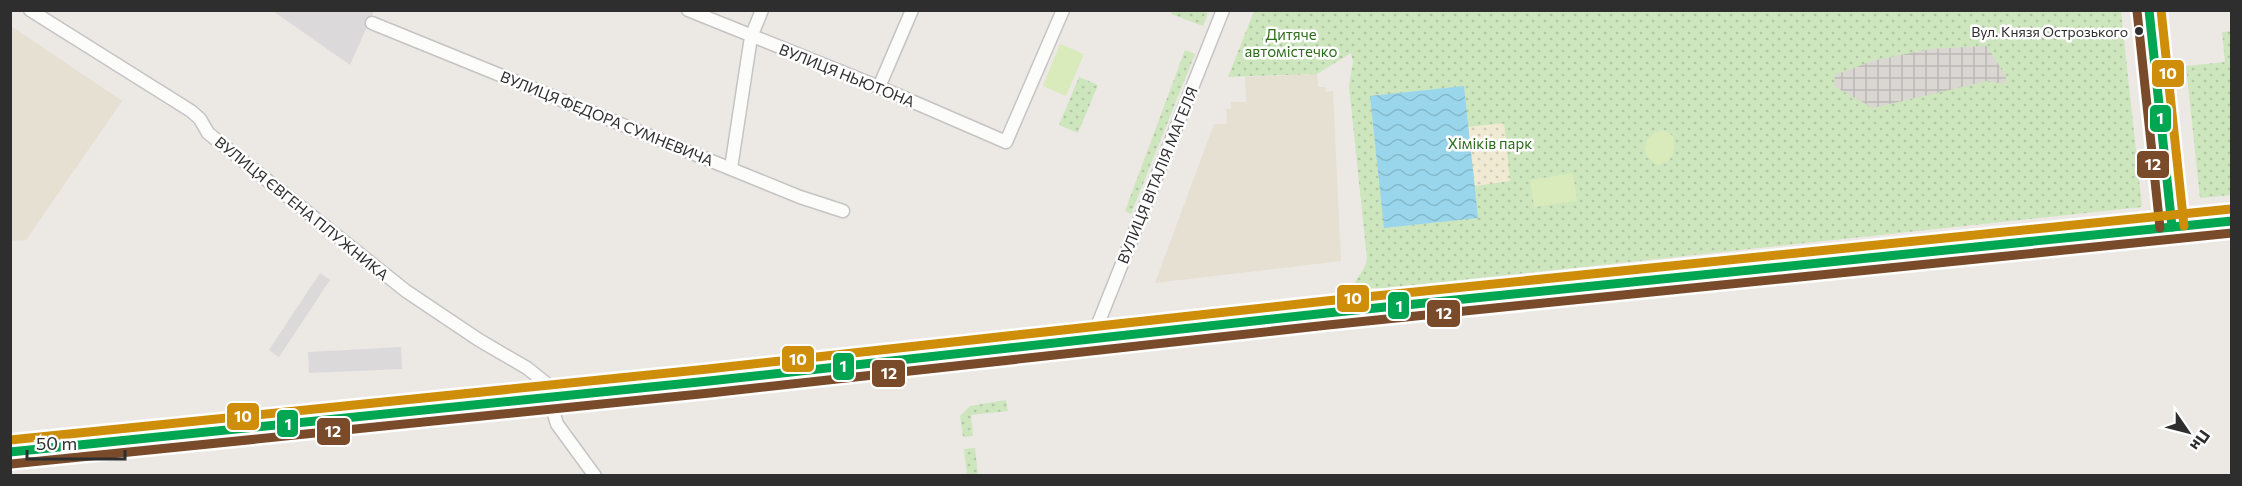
<svg xmlns="http://www.w3.org/2000/svg" width="2242" height="486" font-family="Commissioner,sans-serif">
	<defs>
		<pattern id="grass-dots" width="8" height="8" patternUnits="userSpaceOnUse" patternTransform="scale(1.5)"><rect width="8" height="8" fill="#cee6be"/><path d="M2 2h.1M6 6h.1" fill="none" stroke="#b1c6a4" stroke-width="1.8" stroke-linecap="round"/></pattern>
		<pattern id="sand-dots" width="8" height="8" patternUnits="userSpaceOnUse" patternTransform="scale(1.5)"><rect width="8" height="8" fill="#f0ead3"/><path d="M2 2h.1M6 6h.1" fill="none" stroke="#cec9b5" stroke-width="1.8" stroke-linecap="round"/></pattern>
		<pattern id="plaza-grid" width="8" height="8" patternUnits="userSpaceOnUse" patternTransform="scale(1.5)"><rect width="8" height="8" fill="#dad6d2"/><path d="M0 4h8M4 0v8" fill="none" stroke="#bbb8b5"/></pattern>
		<pattern id="water-waves" width="16" height="10" patternUnits="userSpaceOnUse" patternTransform="scale(1.5)"><rect width="16" height="10" fill="#99d6ec"/><path d="M0 5q4-4 8 0t8 0" fill="none" stroke="#84b8cb"/></pattern>
	</defs>
	<rect width="100%" height="100%" fill="#ece8e4"/>
	<g fill="#dcd9db">
		<polygon points="273,11 374,11 350,65"/>
		<polygon points="320,273 330,280 279,357 269,350"/>
		<polygon points="401,347 402,369 309,373 308,352"/>
	</g>
	<g fill="#e6e0d3">
		<polygon points="11,26 122,101 26,240 11,241"/>
		<polygon points="1317,74 1318,87 1325,87 1326,92 1333,91 1341,261 1155,283 1214,124 1227,124 1226,109 1231,109 1231,102 1246,102 1245,77"/>
	</g>
	<g fill="url(#grass-dots)">
		<polygon points="1172,11 1202,11 1208,13 1203,26 1171,14"/>
		<path d="M 1254,11 L 2121,11 L 2142,207 L 1386,288 L 1352,288 C 1356,278 1366,269 1367,259 L 1349,86 L 1353,62 L 1351,53 L 1317,74 L 1228,77 Z"/>
		<polygon points="2231,31 2231,195 2200,198 2186,66 2225,62 2222,32"/>
		<polygon points="1185,50 1195,54 1131,214 1125,211"/>
		<polygon points="1079,77 1098,85 1078,133 1059,125"/>
		<polygon points="1006,400 1008,411 971,415 973,436 963,437 960,416 970,406"/>
		<polygon points="975,448 978,475 967,475 964,449"/>
	</g>
	<polygon fill="url(#sand-dots)" points="1504,123 1510,181 1475,186 1468,127"/>
	<g fill="#d9eabb">
		<polygon points="1060,44 1084,54 1066,96 1043,86"/>
		<path d="M 1664,130 L 1673,136 C 1676,153 1674,161 1657,165 C 1638,155 1643,133 1664,130 Z"/>
		<polygon points="1573,173 1577,201 1534,207 1530,180"/>
	</g>
	<polygon fill="url(#plaza-grid)" points="1987,46 2006,77 2005,84 1987,81 1873,108 1834,86 1835,75 1872,61 1930,49"/>
	<polygon fill="url(#water-waves)" points="1464,86 1478,218 1384,228 1370,96"/>
	<g fill="none" stroke-linecap="round" stroke-linejoin="round">
		<defs>
			<g id="street">
				<polyline points="30,10 191,111 200,119 208,133 406,291 479,340 527,368 547,384"/>
				<polyline points="688,10 879,87 1006,142 1063,10"/>
				<polyline points="372,23 800,197 843,211"/>
				<polyline points="879,87 912,10"/>
				<polyline points="731,168 751,37 762,10"/>
				<polyline points="1092,339 1223,10"/>
				<polyline points="549,398 557,424 595,476"/>
			</g>
			<polyline id="secondary" points="2149,10 2172,227"/>
			<polyline id="primary" points="10,452 709,381 1327,313 2232,221"/>
		</defs>
		<use href="#street" stroke="#c5c4c5" stroke-width="15"/>
		<use href="#secondary" stroke="#c5c4c5" stroke-width="21"/>
		<use href="#primary" stroke="#c6c5c4" stroke-width="22"/>
		<use href="#street" stroke="#fcfcfb" stroke-width="12"/>
		<use href="#secondary" stroke="#fcfcfb" stroke-width="18"/>
		<use href="#primary" stroke="#e8e4d6" stroke-width="20"/>
		<defs>
			<g id="bus-1">
				<polyline points="2149,10 2172,227"/>
				<polyline points="10,452 709,381 1327,313 2232,221"/>
			</g>
			<g id="bus-2">
				<polyline points="2137,11 2160,228"/>
				<polyline points="11,464 710,393 1328,325 2232,233"/>
			</g>
			<g id="bus-3">
				<polyline points="2161,10 2184,226"/>
				<polyline points="10,440 708,369 1326,301 2231,209"/>
			</g>
		</defs>
		<use href="#bus-1" stroke="#fff" stroke-width="14"/>
		<use href="#bus-2" stroke="#fff" stroke-width="14"/>
		<use href="#bus-3" stroke="#fff" stroke-width="14"/>
		<use href="#bus-1" stroke="#00a651" stroke-width="9"/>
		<use href="#bus-2" stroke="#7a4b2a" stroke-width="9"/>
		<use href="#bus-3" stroke="#cf8e09" stroke-width="9"/>
	</g>
	<circle fill="#2e2e2e" stroke="#fff" stroke-width="2" cx="2139" cy="31" r="5"/>
	<g text-anchor="middle" dominant-baseline="central" stroke-width="5" stroke-linejoin="round" paint-order="stroke">
		<g font-size="14" fill="#2e2e2e" stroke="#fff" text-anchor="end">
			<text x="2128" y="31">Вул. Князя Острозького</text>
		</g>
		<g font-size="15" fill="#2c6e1b" stroke="#fff">
			<text x="1291" y="34">Дитяче<tspan x="1291" dy="17">автомістечко</tspan></text>
			<text x="1490" y="143">Хіміків парк</text>
		</g>
		<g font-size="15" fill="#2e2e2e" stroke="#fff">
			<text transform="translate(847 75) rotate(22)">ВУЛИЦЯ НЬЮТОНА</text>
			<text transform="translate(607 118) rotate(22)">ВУЛИЦЯ ФЕДОРА СУМНЕВИЧА</text>
			<text transform="translate(1157 175) rotate(-68)">ВУЛИЦЯ ВІТАЛІЯ МАГЕЛЯ</text>
			<text transform="translate(302 208) rotate(39)">ВУЛИЦЯ ЄВГЕНА ПЛУЖНИКА</text>
		</g>
	</g>
	<g stroke="#fff" stroke-width="2">
		<rect x="2151" y="59" width="34" height="29" rx="6" fill="#cf8e09"/>
		<rect x="2149" y="104" width="23" height="29" rx="6" fill="#00a651"/>
		<rect x="2136" y="150" width="34" height="29" rx="6" fill="#7a4b2a"/>
		<rect x="1336" y="284" width="34" height="29" rx="6" fill="#cf8e09"/>
		<rect x="1387" y="291" width="23" height="29" rx="6" fill="#00a651"/>
		<rect x="1426" y="299" width="35" height="29" rx="6" fill="#7a4b2a"/>
		<rect x="781" y="345" width="34" height="28" rx="6" fill="#cf8e09"/>
		<rect x="832" y="352" width="23" height="29" rx="6" fill="#00a651"/>
		<rect x="871" y="359" width="35" height="29" rx="6" fill="#7a4b2a"/>
		<rect x="226" y="402" width="34" height="29" rx="6" fill="#cf8e09"/>
		<rect x="276" y="409" width="23" height="29" rx="6" fill="#00a651"/>
		<rect x="316" y="417" width="35" height="29" rx="6" fill="#7a4b2a"/>
	</g>
	<g font-size="16" text-anchor="middle" font-weight="bold" fill="#fff">
		<text x="2168" y="79">10</text>
		<text x="2160" y="124">1</text>
		<text x="2153" y="170">12</text>
		<text x="1353" y="304">10</text>
		<text x="1399" y="312">1</text>
		<text x="1444" y="319">12</text>
		<text x="798" y="365">10</text>
		<text x="843" y="372">1</text>
		<text x="889" y="379">12</text>
		<text x="243" y="422">10</text>
		<text x="288" y="430">1</text>
		<text x="333" y="437">12</text>
	</g>
	<rect width="2242" height="486" fill="none" stroke="#2e2e2e" stroke-width="24"/>
	<g transform="translate(2188 432) rotate(125)" stroke="#ffffff" stroke-width="4.5" paint-order="stroke">
	<path d="M0-4.5L10 22L0 15L-10 22Z" fill="#2e2e2e"/>
	<text y="-9" font-size="16" font-weight="bold" text-anchor="middle" fill="#2e2e2e">Пн</text>
	</g>
	<path d="M27 450v9h98v-9" fill="none" stroke="#2e2e2e" stroke-width="3"/>
	<text x="36" y="450" font-size="18" fill="#2e2e2e" stroke="#ffffff" stroke-width="4.5" paint-order="stroke">50 m</text>
</svg>
